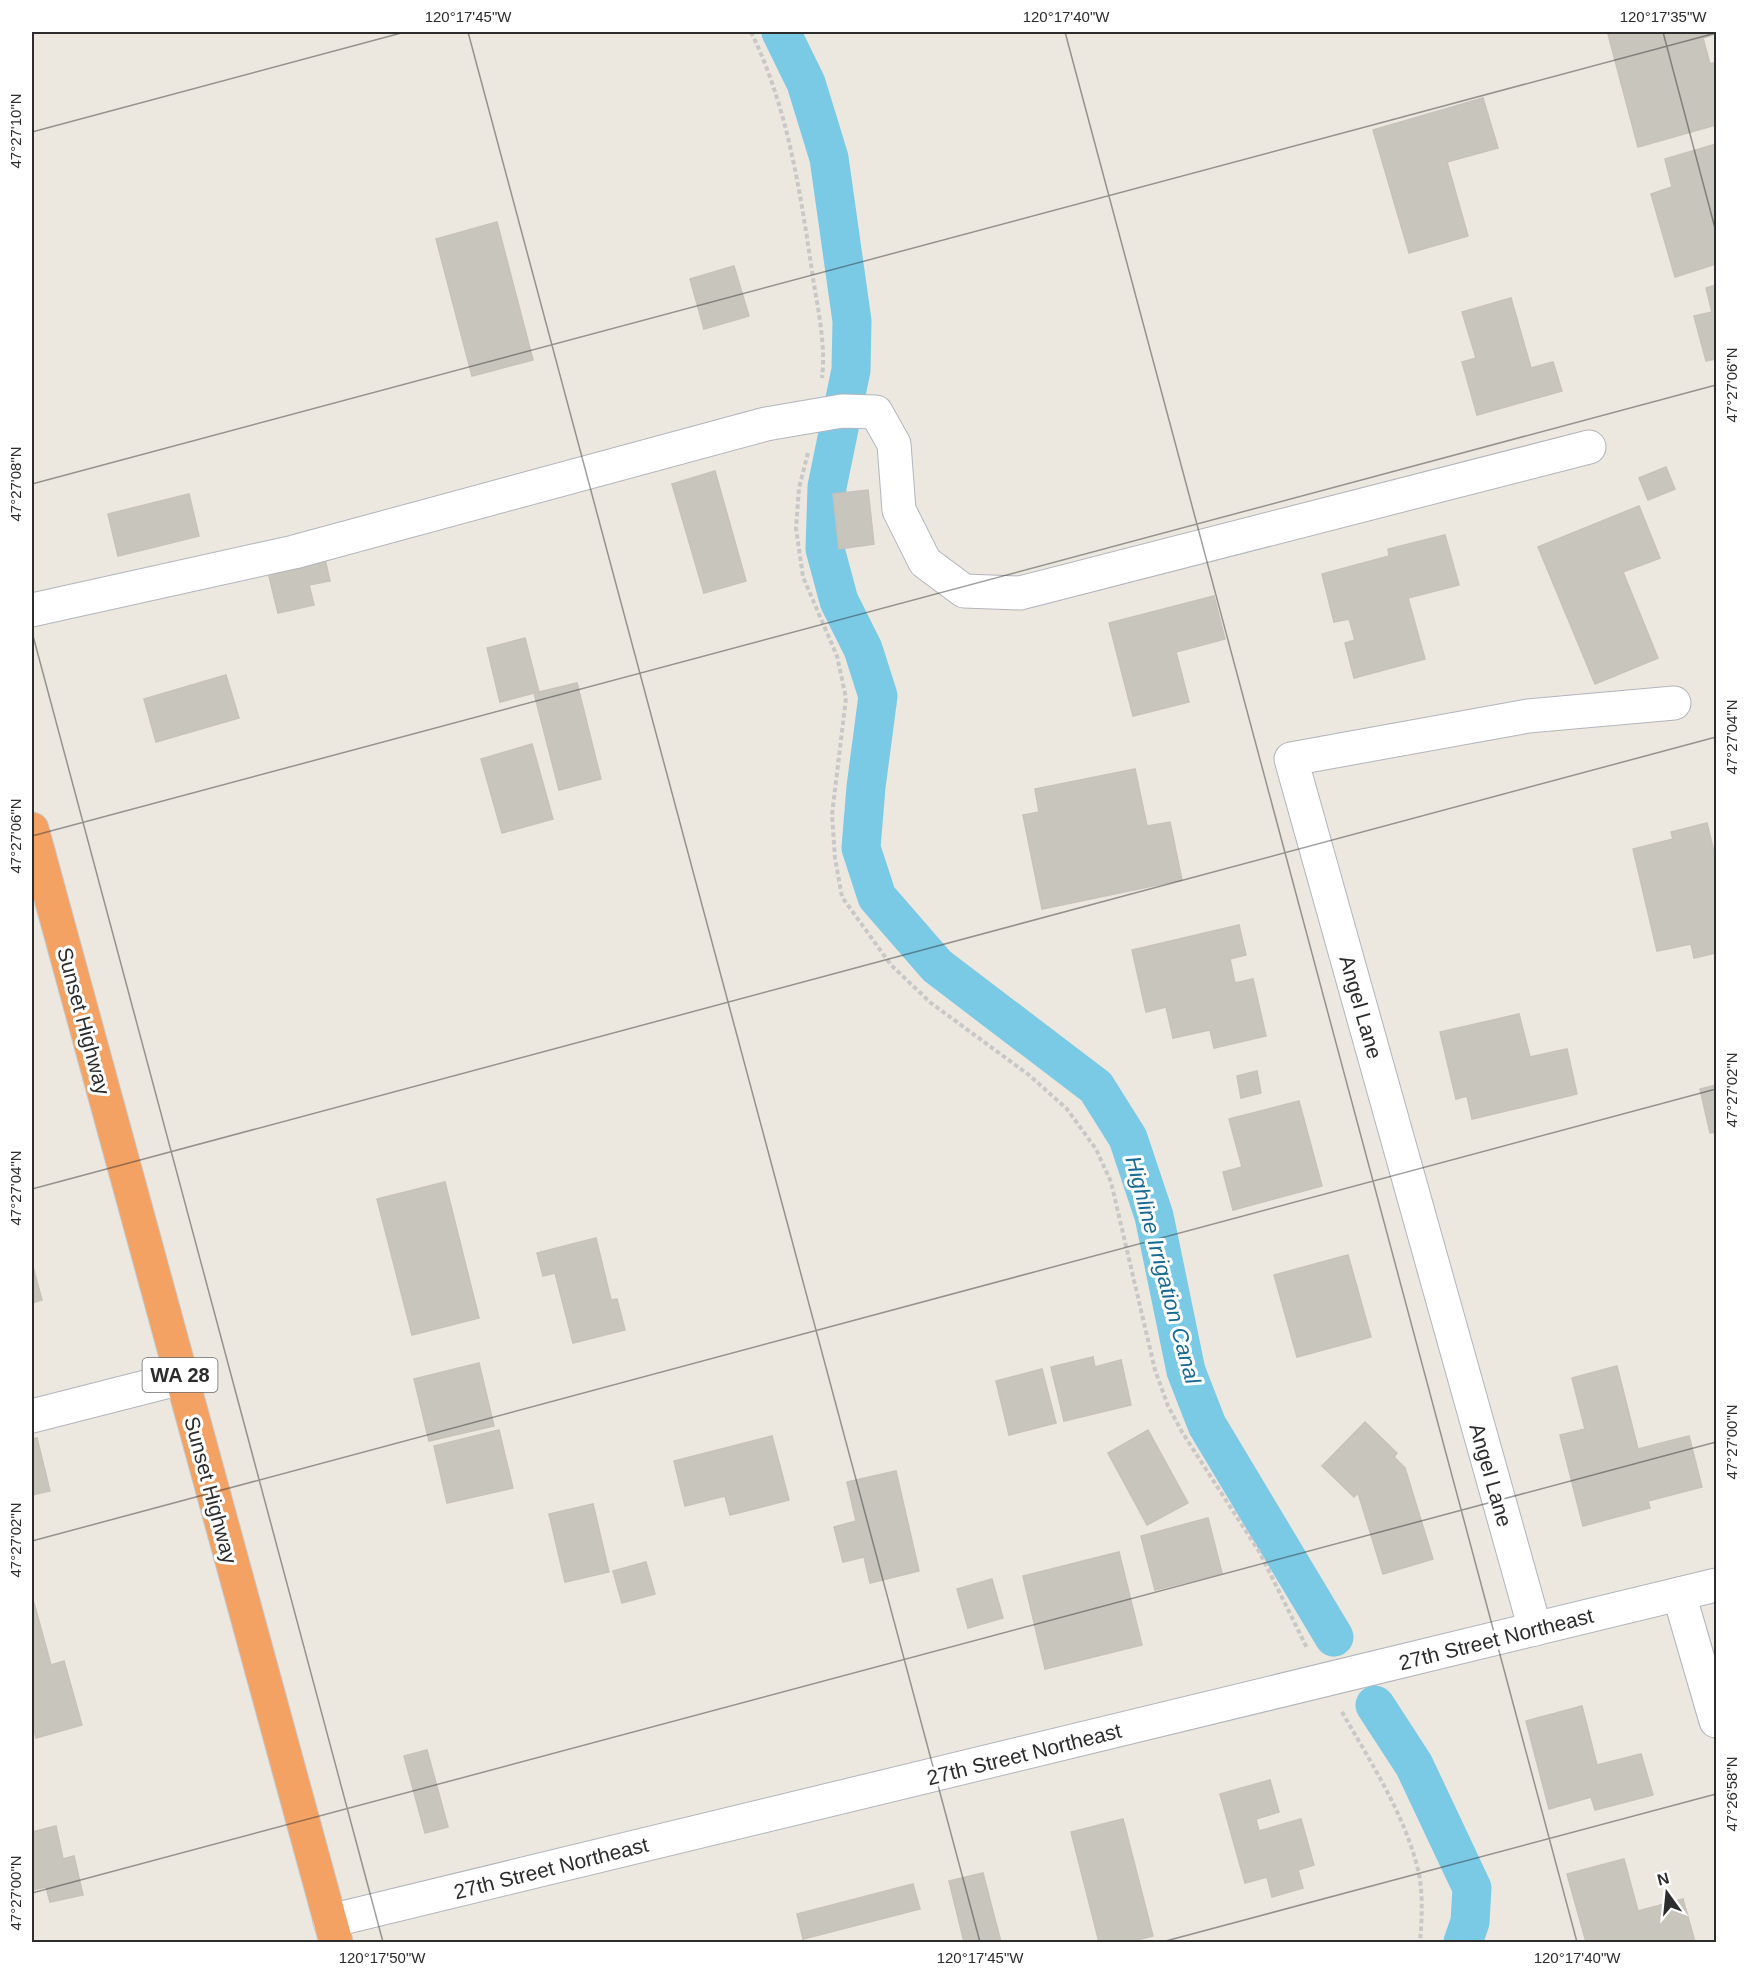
<svg xmlns="http://www.w3.org/2000/svg" width="1748" height="1974" font-family="Arial,sans-serif">
	<rect width="100%" height="100%" fill="#ece7df"/>
	<g fill="none" stroke-linecap="round" stroke-linejoin="round">
		<g stroke="#7acae6" stroke-width="39">
			<polyline points="781,32 806,83 829,158 852,321 851,370 827,487 825,549 839,601 863,649 878,696 866,787 861,848 877,897 937,966 1096,1087 1128,1138 1154,1216 1186,1371 1207,1425 1334,1637"/>
			<polyline points="1375,1705 1414,1765 1472,1888 1470,1922 1463,1942"/>
		</g>
	</g>
	<g fill="#c8c5bd" stroke="#c8c2b9" stroke-width="1.5">
		<polygon points="1619,32 1712,32 1713,35 1703,38 1710,64 1716,62 1716,125 1638,147 1608,34"/>
		<polygon points="1483,98 1498,148 1447,162 1468,236 1409,253 1373,130"/>
		<polygon points="1716,144 1716,264 1675,277 1651,194 1672,187 1665,159"/>
		<polygon points="497,222 533,360 472,376 436,239"/>
		<polygon points="734,266 749,316 704,329 690,279"/>
		<polygon points="1716,285 1716,359 1706,361 1694,316 1712,312 1706,288"/>
		<polygon points="1511,298 1531,368 1553,362 1562,391 1477,415 1462,362 1476,358 1462,312"/>
		<polygon points="1666,467 1675,489 1648,500 1639,478"/>
		<polygon points="715,471 746,581 704,593 672,484"/>
		<polygon points="868,490 874,544 839,549 833,494"/>
		<polygon points="189,494 199,536 118,556 108,514"/>
		<polygon points="1639,506 1660,558 1623,572 1658,658 1595,684 1538,547"/>
		<polygon points="1445,535 1459,585 1408,598 1425,659 1354,678 1345,643 1355,640 1349,619 1334,622 1322,574 1389,556 1388,549"/>
		<polygon points="324,555 330,581 309,585 314,605 278,613 267,568"/>
		<polygon points="1214,596 1225,639 1176,652 1189,702 1133,716 1109,623"/>
		<polygon points="525,638 539,692 577,683 601,779 559,790 534,693 500,702 487,648"/>
		<polygon points="226,675 239,718 156,742 144,699"/>
		<polygon points="532,744 553,819 502,833 481,759"/>
		<polygon points="1135,769 1147,826 1170,822 1182,880 1042,909 1023,815 1039,812 1035,789"/>
		<polygon points="1707,823 1716,860 1716,953 1694,958 1691,944 1657,951 1633,849 1673,839 1671,832"/>
		<polygon points="1239,925 1246,955 1230,959 1235,983 1253,979 1266,1036 1214,1048 1210,1030 1173,1038 1166,1007 1146,1012 1132,950"/>
		<polygon points="1519,1014 1530,1057 1567,1049 1577,1094 1472,1119 1467,1096 1456,1099 1440,1032"/>
		<polygon points="1257,1071 1261,1093 1241,1098 1237,1076"/>
		<polygon points="1716,1085 1716,1132 1710,1133 1700,1089"/>
		<polygon points="1299,1101 1322,1186 1233,1210 1223,1172 1242,1167 1229,1119"/>
		<polygon points="445,1182 479,1318 412,1335 377,1199"/>
		<polygon points="596,1238 611,1300 617,1299 625,1330 573,1343 555,1273 543,1276 537,1253"/>
		<polygon points="1348,1255 1371,1337 1297,1357 1274,1275"/>
		<polygon points="32,1263 42,1300 32,1303"/>
		<polygon points="1093,1357 1095,1367 1121,1360 1131,1405 1064,1421 1051,1367"/>
		<polygon points="479,1363 494,1426 429,1441 414,1379"/>
		<polygon points="1617,1366 1638,1449 1689,1436 1702,1487 1648,1501 1650,1508 1583,1526 1560,1435 1585,1429 1572,1378"/>
		<polygon points="1042,1369 1056,1423 1009,1435 996,1381"/>
		<polygon points="1365,1422 1397,1453 1394,1457 1405,1468 1433,1559 1383,1574 1358,1493 1354,1497 1322,1466"/>
		<polygon points="499,1430 513,1488 447,1503 434,1446"/>
		<polygon points="1148,1430 1188,1503 1147,1525 1108,1453"/>
		<polygon points="772,1436 789,1500 730,1515 725,1496 685,1506 674,1461"/>
		<polygon points="37,1438 50,1491 32,1495 32,1439"/>
		<polygon points="896,1471 919,1571 870,1583 864,1557 843,1562 834,1527 856,1521 847,1482"/>
		<polygon points="593,1504 609,1572 565,1582 549,1514"/>
		<polygon points="1208,1518 1222,1573 1155,1590 1141,1536"/>
		<polygon points="1119,1552 1142,1645 1045,1669 1023,1576"/>
		<polygon points="646,1562 655,1594 622,1603 613,1571"/>
		<polygon points="992,1579 1003,1618 968,1628 957,1589"/>
		<polygon points="34,1603 51,1665 64,1661 82,1725 36,1738 32,1721 32,1604"/>
		<polygon points="1582,1706 1597,1765 1641,1754 1653,1795 1595,1810 1591,1797 1549,1809 1526,1721"/>
		<polygon points="427,1750 448,1827 425,1833 404,1756"/>
		<polygon points="1270,1780 1279,1812 1256,1819 1259,1831 1301,1819 1314,1865 1298,1870 1303,1888 1272,1897 1267,1877 1245,1883 1220,1794"/>
		<polygon points="1123,1819 1153,1936 1129,1942 1099,1942 1071,1832"/>
		<polygon points="56,1826 63,1859 74,1856 83,1895 50,1902 46,1887 32,1890 32,1832"/>
		<polygon points="1624,1859 1638,1911 1683,1899 1695,1942 1586,1942 1567,1874"/>
		<polygon points="983,1873 1001,1942 964,1942 949,1881"/>
		<polygon points="913,1884 920,1909 803,1939 797,1914"/>
	</g>
	<g fill="none" stroke-linecap="round" stroke-linejoin="round">
		<defs>
			<g id="street">
				<polyline points="32,610 294,552 766,424 842,411 876,412 894,444 899,510 925,562 964,591 1020,593 1589,447"/>
				<polyline points="32,1416 181,1378"/>
				<polyline points="1679,1594 1716,1721"/>
				<polyline points="1535,1629 1291,759 1528,716 1674,703"/>
			</g>
			<polyline id="secondary" points="330,1921 1716,1585"/>
			<polyline id="highway" points="32,829 336,1942"/>
		</defs>
		<use href="#street" stroke="#b2b5be" stroke-width="35"/>
		<use href="#secondary" stroke="#b2b5be" stroke-width="35"/>
		<use href="#highway" stroke="#c8c8c8" stroke-width="35"/>
		<g stroke="#c8c8c8" stroke-width="4" stroke-dasharray="4.5 3" stroke-linecap="butt">
			<path d="M 751,32 C 788,107 801,196 813,278 C 818,310 826,345 822,378"/>
			<polyline points="808,453 799,488 796,528 803,577 837,656 846,698 832,815 835,858 842,897 891,965 931,1003 1029,1075 1067,1109 1096,1149 1111,1182 1155,1370 1168,1406 1182,1432 1260,1553 1307,1648"/>
			<path d="M 1342,1712 C 1371,1763 1406,1816 1419,1874 C 1423,1896 1422,1920 1420,1942"/>
		</g>
		<use href="#street" stroke="#fff" stroke-width="33"/>
		<use href="#secondary" stroke="#fff" stroke-width="33"/>
		<use href="#highway" stroke="#f3a264" stroke-width="33"/>
	</g>
	<path fill="none" stroke="#2c2c2c" stroke-width="1.5" stroke-opacity="0.45" d="M 468,32 L 980,1942M 1065,32 L 1577,1942M 1663,32 L 1716,232M 32,132 L 405,32M 32,484 L 1716,33M 32,632 L 383,1942M 32,836 L 1716,385M 32,1189 L 1716,737M 32,1541 L 1716,1089M 32,1893 L 1716,1442M 1162,1942 L 1716,1794"/>
	<g text-anchor="middle" dominant-baseline="central" stroke-width="6" stroke-linejoin="round" paint-order="stroke">
		<rect fill="#fff" stroke="#6b6b6b" stroke-width="1.5" x="142.5" y="1358" width="75" height="34" rx="4.5"/>
		<g font-size="20" font-weight="bold" fill="#2c2c2c">
			<text x="180" y="1375">WA 28</text>
		</g>
		<g font-size="21" fill="#2c2c2c" stroke="#fff">
			<text transform="translate(1361 1007) rotate(74)">Angel Lane</text>
			<text transform="translate(84 1021) rotate(75)">Sunset Highway</text>
			<text transform="translate(1491 1475) rotate(74)">Angel Lane</text>
			<text transform="translate(211 1490) rotate(75)">Sunset Highway</text>
			<text transform="translate(1496 1639) rotate(-14)">27th Street Northeast</text>
			<text transform="translate(1024 1754) rotate(-14)">27th Street Northeast</text>
			<text transform="translate(551 1868) rotate(-14)">27th Street Northeast</text>
		</g>
		<g font-size="22" font-style="italic" fill="#176994" stroke="#fff">
			<text transform="translate(1163 1270) rotate(75)">Highline Irrigation Canal</text>
		</g>
	</g>
	<rect width="1748" height="1974" fill="none" stroke="#ffffff" stroke-width="66"/>
	<g transform="translate(1667 1893) rotate(345)" stroke="#ffffff" stroke-width="4.5" paint-order="stroke">
	<path d="M0-4.5L10 22L0 15L-10 22Z" fill="#2c2c2c"/>
	<text y="-9" font-size="16" font-weight="bold" text-anchor="middle" fill="#2c2c2c">N</text>
	</g>
	<rect x="33" y="33" width="1682" height="1908" fill="none" stroke="#2c2c2c" stroke-width="2"/>
	<g font-size="15" text-anchor="middle" fill="#2c2c2c">
		<text x="468" y="22">120°17'45"W</text>
		<text x="1066" y="22">120°17'40"W</text>
		<text x="1663" y="22">120°17'35"W</text>
		<text transform="translate(16 131) rotate(-90)" y="5">47°27'10"N</text>
		<text transform="translate(1732 385) rotate(-90)" y="5">47°27'06"N</text>
		<text transform="translate(16 484) rotate(-90)" y="5">47°27'08"N</text>
		<text transform="translate(1732 737) rotate(-90)" y="5">47°27'04"N</text>
		<text transform="translate(16 836) rotate(-90)" y="5">47°27'06"N</text>
		<text transform="translate(1732 1090) rotate(-90)" y="5">47°27'02"N</text>
		<text transform="translate(16 1188) rotate(-90)" y="5">47°27'04"N</text>
		<text transform="translate(1732 1442) rotate(-90)" y="5">47°27'00"N</text>
		<text transform="translate(16 1540) rotate(-90)" y="5">47°27'02"N</text>
		<text transform="translate(1732 1794) rotate(-90)" y="5">47°26'58"N</text>
		<text transform="translate(16 1893) rotate(-90)" y="5">47°27'00"N</text>
		<text x="382" y="1963">120°17'50"W</text>
		<text x="980" y="1963">120°17'45"W</text>
		<text x="1577" y="1963">120°17'40"W</text>
	</g>
</svg>
